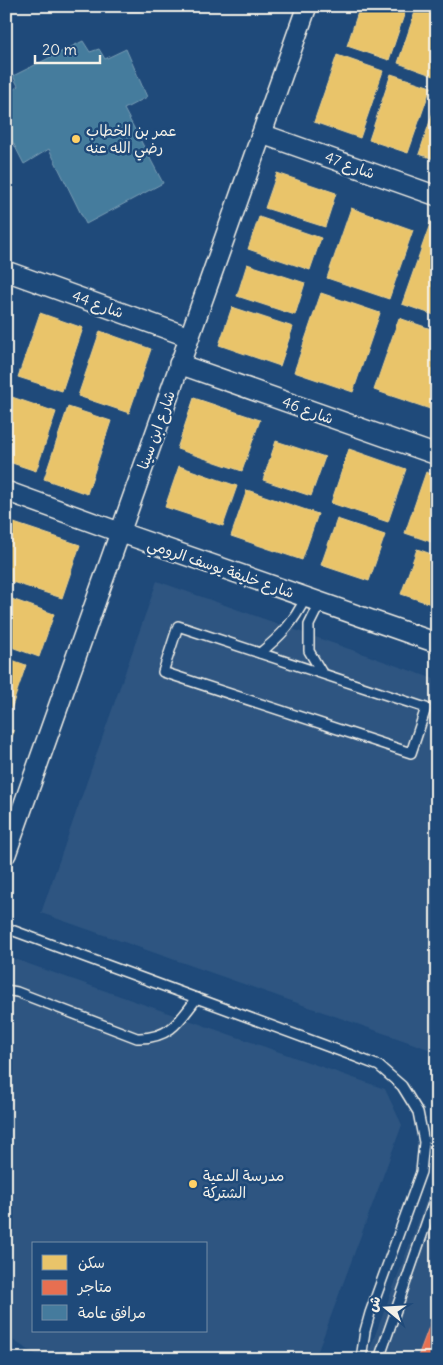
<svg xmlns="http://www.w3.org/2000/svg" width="443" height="1365" font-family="Delius,'Playpen Sans Arabic',sans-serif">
	<rect width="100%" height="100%" fill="#1f4a7a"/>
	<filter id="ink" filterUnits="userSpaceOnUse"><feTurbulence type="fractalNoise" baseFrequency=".02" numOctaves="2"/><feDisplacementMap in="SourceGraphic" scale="10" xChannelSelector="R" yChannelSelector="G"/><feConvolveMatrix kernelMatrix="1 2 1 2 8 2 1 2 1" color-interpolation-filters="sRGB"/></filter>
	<g filter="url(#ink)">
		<g fill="#2d5581" fill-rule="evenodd">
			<polygon points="157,581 437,680 437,1052 41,913"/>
			<path d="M 6,956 L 385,1089 L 402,1125 L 315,1359 L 43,1359 L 6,1336 ZM 34,1244 L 206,1244 L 206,1331 L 34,1331 Z"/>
			<polygon points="437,1172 437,1359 366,1359"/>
		</g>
		<g fill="#e9c46a" stroke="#ecd290">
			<polygon points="360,6 407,6 389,60 347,46"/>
			<polygon points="417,6 437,6 437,69 434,76 398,63"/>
			<polygon points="337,55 383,71 360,138 314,122"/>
			<polygon points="391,74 431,87 408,153 369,140"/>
			<polygon points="437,100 437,160 419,154"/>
			<polygon points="277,173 336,193 325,227 265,208"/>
			<polygon points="351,208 413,230 389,299 327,278"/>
			<polygon points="259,217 321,238 310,270 248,249"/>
			<polygon points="431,221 437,223 437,316 402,304"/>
			<polygon points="247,264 305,283 295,315 237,296"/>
			<polygon points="321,293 380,313 353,392 294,372"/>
			<polygon points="232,307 293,327 280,366 219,345"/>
			<polygon points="40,313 83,328 62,391 18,377"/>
			<polygon points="399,318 437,331 436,411 374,390"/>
			<polygon points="100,331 151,349 129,413 78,396"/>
			<polygon points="6,395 56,412 36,471 6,461"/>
			<polygon points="194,398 260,420 242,471 177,449"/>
			<polygon points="68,407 111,421 87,494 44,479"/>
			<polygon points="276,441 325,457 311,496 263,480"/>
			<polygon points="349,449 406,469 388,522 331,503"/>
			<polygon points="179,466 237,486 223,526 165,507"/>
			<polygon points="426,472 437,476 437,544 405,533"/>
			<polygon points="247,490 318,514 302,560 231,536"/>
			<polygon points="337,519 385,535 369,581 321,565"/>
			<polygon points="11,522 80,545 62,598 6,580 6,537"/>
			<polygon points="417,549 437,556 437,606 401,594"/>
			<polygon points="6,597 54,614 39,657 6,645"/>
			<polygon points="6,658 26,665 8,718 6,718"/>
			<polygon points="6,728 14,731 6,754"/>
		</g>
		<polygon fill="#e76f51" stroke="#eb967e" points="435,1311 437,1312 437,1359 417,1359"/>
		<polygon fill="#457b9d" stroke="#7a9eb4" points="83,41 90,52 99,49 105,59 126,49 147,97 124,109 163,183 86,224 49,149 24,164 6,129 8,94 18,86 13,76"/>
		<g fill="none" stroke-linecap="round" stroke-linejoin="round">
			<defs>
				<g id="service">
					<polyline points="129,6 139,6"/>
					<polyline points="320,603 309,625 309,651 322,673"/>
					<polygon points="178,626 426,708 411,753 163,672"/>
					<path d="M 260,653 C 282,635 293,623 306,597"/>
					<polyline points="6,928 351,1055 379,1066 402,1086 418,1112 424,1142 421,1172 370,1313 365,1331 361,1359"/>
					<path d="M 6,990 L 17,992 L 137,1038 C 169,1039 179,1022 197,998"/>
					<polyline points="379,1359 437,1192"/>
				</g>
				<g id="minor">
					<polyline points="262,134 437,196"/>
					<polyline points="6,271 189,337"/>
					<polyline points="179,364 437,455"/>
					<polyline points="6,491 119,532 437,643"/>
					<polyline points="6,854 307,6"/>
				</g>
			</defs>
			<use href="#service" stroke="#f4f1e8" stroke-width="12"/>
			<use href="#minor" stroke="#f4f1e8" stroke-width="22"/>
			<use href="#service" stroke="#1f4a7a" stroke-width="9"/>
			<use href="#minor" stroke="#1f4a7a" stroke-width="19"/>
		</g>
	</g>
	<g fill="#ffd166" stroke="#1f4a7a" stroke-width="2">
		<circle cx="76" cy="139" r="5"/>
		<circle cx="193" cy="1184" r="5"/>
	</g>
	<g text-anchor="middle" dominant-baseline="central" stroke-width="5" stroke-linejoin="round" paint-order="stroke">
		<g font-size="15" fill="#f4f1e8" stroke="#1f4a7a" text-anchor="start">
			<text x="86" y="130">عمر بن الخطاب<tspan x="86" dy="17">رضي الله عنه</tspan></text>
			<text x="203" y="1175">مدرسة الدعية<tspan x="203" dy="17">الشتركة</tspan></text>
		</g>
		<g font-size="15" fill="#f4f1e8" stroke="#1f4a7a">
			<text transform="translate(350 165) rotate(20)">شارع 47</text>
			<text transform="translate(98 304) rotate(20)">شارع 44</text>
			<text transform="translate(308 410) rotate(20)">شارع 46</text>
			<text transform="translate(156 430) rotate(-70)">شارع ابن سينا</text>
			<text transform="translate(221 568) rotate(19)">شارع خليفة يوسف الرومي</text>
		</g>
	</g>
	<rect width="443" height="1365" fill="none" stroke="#1f4a7a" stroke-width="25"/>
	<rect x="12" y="12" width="418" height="1340" fill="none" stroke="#f4f1e8" stroke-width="2" filter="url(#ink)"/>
	<rect x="32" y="1242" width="175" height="90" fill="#1f4a7a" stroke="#748da6"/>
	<rect x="42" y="1255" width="25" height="15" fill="#e9c46a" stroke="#748da6"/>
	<text x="78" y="1268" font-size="15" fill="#f4f1e8">سكن</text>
	<rect x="42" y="1280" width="25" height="15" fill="#e76f51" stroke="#748da6"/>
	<text x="78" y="1292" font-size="15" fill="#f4f1e8">متاجر</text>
	<rect x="42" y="1305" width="25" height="15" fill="#457b9d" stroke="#748da6"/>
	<text x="78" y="1318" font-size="15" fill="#f4f1e8">مرافق عامة</text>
	<g transform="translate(386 1308) rotate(288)" stroke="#1f4a7a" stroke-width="4" paint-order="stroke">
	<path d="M0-4L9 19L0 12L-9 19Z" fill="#f4f1e8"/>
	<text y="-8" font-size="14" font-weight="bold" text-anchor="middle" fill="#f4f1e8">ش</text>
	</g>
	<path d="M35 55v8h65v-8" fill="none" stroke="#f4f1e8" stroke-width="2.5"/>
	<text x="42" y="55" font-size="15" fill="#f4f1e8" stroke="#1f4a7a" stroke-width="4" paint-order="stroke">20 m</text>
</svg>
